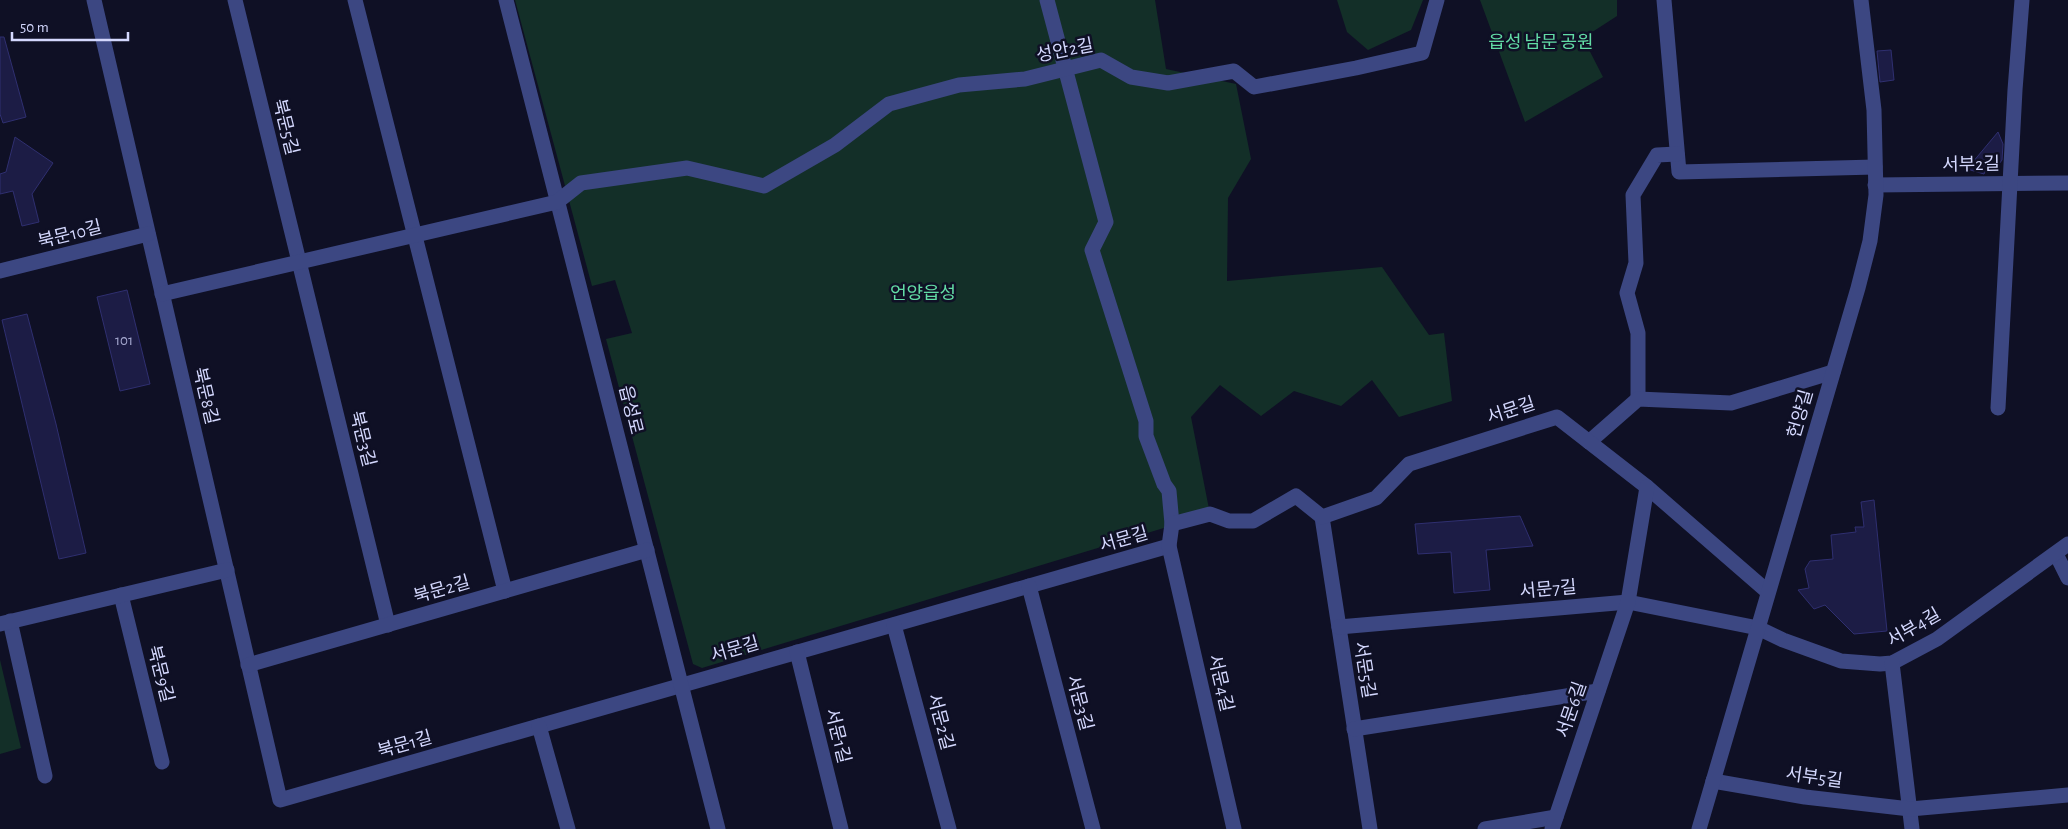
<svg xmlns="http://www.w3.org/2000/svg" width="2068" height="829" font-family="'Alegreya Sans','Noto Sans KR',sans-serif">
	<rect width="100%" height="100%" fill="#0f1025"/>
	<g fill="#132f28">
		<polygon points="515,0 1155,0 1166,69 1236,84 1251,159 1228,198 1227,281 1382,267 1429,335 1444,333 1452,401 1399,417 1372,380 1341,406 1294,391 1261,416 1220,385 1191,417 1210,514 702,668 693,664 606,339 632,333 615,280 592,286"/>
		<polygon points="1337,0 1423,0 1411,30 1368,50 1347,32"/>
		<polygon points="1480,0 1617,0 1617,16 1583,38 1603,77 1525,122"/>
		<polygon points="0,660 21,748 0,754"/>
	</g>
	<g fill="#1c1c45" stroke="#2f2f70">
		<polygon points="0,37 4,37 26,117 3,123 0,114"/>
		<polygon points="1891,50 1894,80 1880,82 1877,51"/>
		<polygon points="1998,132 2003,144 2002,160 1996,168 1987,168 1984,174 1967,169"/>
		<polygon points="15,137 53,163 32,194 39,222 22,226 13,191 0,194 0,174 6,172"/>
		<polygon points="127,290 150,384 120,391 97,297"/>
		<polygon points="27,314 56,424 86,553 59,559 2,320"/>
		<polygon points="1874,500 1887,631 1854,634 1825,605 1814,609 1798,590 1809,588 1805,569 1810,561 1833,559 1831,535 1856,532 1855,527 1864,527 1861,502"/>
		<polygon points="1520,516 1533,546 1486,550 1490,590 1454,593 1451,552 1418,554 1415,524"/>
	</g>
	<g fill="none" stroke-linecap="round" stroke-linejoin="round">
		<g stroke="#3c4782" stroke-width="15">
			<polyline points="94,0 280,800 1169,546"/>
			<polyline points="235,0 388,625"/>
			<polyline points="355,0 505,591"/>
			<polyline points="506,0 718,829"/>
			<polyline points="1047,0 1106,222 1092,250 1146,421 1146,436 1164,484 1169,491 1172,524"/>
			<polyline points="1664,0 1679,172 1875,167"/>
			<polyline points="1875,185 2068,183"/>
			<polyline points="0,271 148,234"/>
			<polyline points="162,294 557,202 581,183 687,168 764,186 835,145 889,104 959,85 1025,79 1101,60 1131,77 1168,83 1234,71 1254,87 1356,68 1422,53 1437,0"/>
			<polyline points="1638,399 1638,333 1627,293 1636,263 1633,195 1657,155 1677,154"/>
			<polyline points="1998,408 2015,90 2022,0"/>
			<polyline points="1589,442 1638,399 1731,403 1833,372"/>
			<polyline points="1322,517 1370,829"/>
			<polyline points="2056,554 2068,578"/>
			<polyline points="1029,586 1093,829"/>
			<polyline points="121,595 162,762"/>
			<polyline points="10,621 45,776"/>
			<polyline points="0,624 227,570"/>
			<polyline points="894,625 949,829"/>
			<polyline points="1339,627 1628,602 1758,628 1783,640 1841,661 1880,664 1892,663 1937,639 2068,544"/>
			<polyline points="797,652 841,829"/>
			<polyline points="1892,663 1912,829"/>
			<polyline points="248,665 647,550"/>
			<polyline points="539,726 568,829"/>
			<polyline points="1354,729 1598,691"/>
			<polyline points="1713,781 1805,797 1910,809 2068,795"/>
			<polyline points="1234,829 1169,546 1172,524 1210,514 1229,521 1253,521 1296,496 1322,517 1376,498 1409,464 1557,417 1647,487 1768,592"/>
			<polyline points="1485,829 1556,817"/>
			<polyline points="1552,829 1628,602 1647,487"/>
			<polyline points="1699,829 1858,288 1870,241 1876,195 1874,110 1861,0"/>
		</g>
	</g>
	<g text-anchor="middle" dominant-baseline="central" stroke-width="5" stroke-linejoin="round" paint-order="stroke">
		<g font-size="15" fill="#a6a9d0">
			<text x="124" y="340">101</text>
		</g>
		<g font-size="18" fill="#62dca5" stroke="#0f1025">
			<text x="1541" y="43">읍성 남문 공원</text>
			<text x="923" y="294">언양읍성</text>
		</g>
		<g font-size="18" fill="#d4d8fe" stroke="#0f1025">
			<text transform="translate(1065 51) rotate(-11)">성안2길</text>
			<text transform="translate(285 127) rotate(76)">북문5길</text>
			<text transform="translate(1971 165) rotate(-1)">서부2길</text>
			<text transform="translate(70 235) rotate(-14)">북문10길</text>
			<text transform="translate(205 396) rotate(77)">북문8길</text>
			<text transform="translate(630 410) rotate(76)">읍성로</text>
			<text transform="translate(1511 411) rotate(-18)">서문길</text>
			<text transform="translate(1801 414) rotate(-74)">헌양길</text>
			<text transform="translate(362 439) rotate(76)">북문3길</text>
			<text transform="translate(1124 540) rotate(-16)">서문길</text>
			<text transform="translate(442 590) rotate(-16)">북문2길</text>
			<text transform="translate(1548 590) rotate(-5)">서문7길</text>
			<text transform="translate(1914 628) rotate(-30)">서부4길</text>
			<text transform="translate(735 650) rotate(-16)">서문길</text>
			<text transform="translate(1364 670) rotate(81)">서문5길</text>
			<text transform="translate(160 674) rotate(76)">북문9길</text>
			<text transform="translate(1220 683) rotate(77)">서문4길</text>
			<text transform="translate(1079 703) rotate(75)">서문3길</text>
			<text transform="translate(1572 710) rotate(-71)">서문6길</text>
			<text transform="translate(940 722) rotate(75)">서문2길</text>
			<text transform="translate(837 736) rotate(76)">서문1길</text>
			<text transform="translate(405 745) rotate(-16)">북문1길</text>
			<text transform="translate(1814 778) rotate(8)">서부5길</text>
		</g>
	</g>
	<path d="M12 32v8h116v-8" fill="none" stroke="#d4d8fe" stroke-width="2.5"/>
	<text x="20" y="32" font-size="15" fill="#d4d8fe" stroke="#0f1025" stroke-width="4" paint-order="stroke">50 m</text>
</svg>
